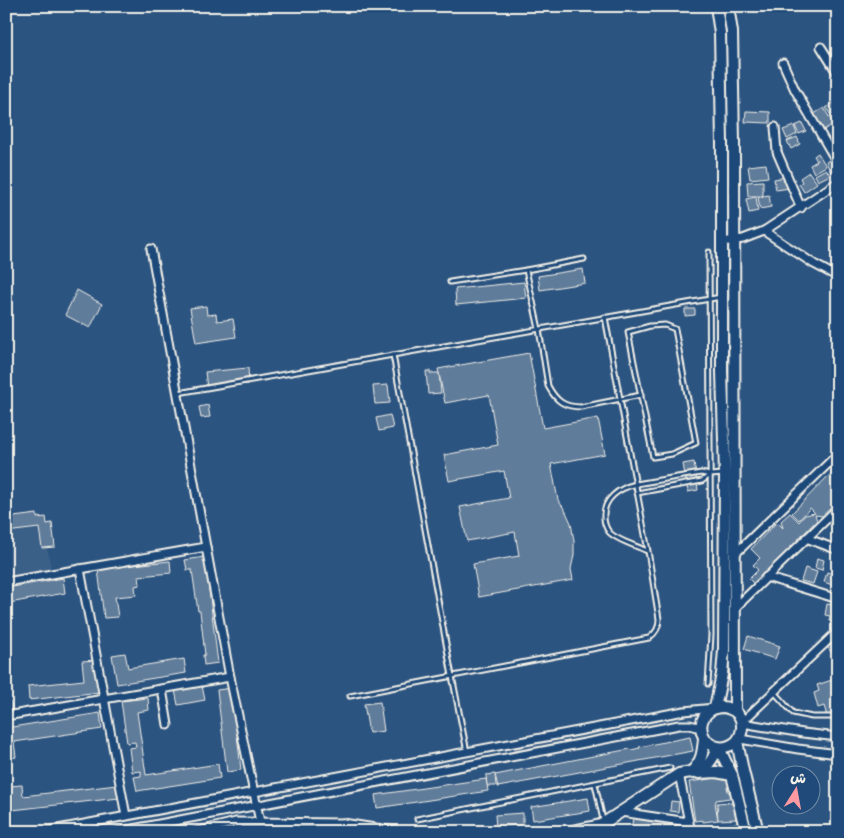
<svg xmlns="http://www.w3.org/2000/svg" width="844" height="838" font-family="'Comic Neue','Playpen Sans Arabic',sans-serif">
	<rect width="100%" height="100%" fill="#2c5481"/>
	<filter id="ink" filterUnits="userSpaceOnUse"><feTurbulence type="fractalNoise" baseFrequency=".02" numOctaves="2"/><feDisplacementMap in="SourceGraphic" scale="10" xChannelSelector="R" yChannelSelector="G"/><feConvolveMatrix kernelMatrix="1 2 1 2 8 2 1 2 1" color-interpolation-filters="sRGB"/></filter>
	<g filter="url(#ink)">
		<polygon fill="#3b6088" points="41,515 51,568 6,576 6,521"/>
		<g fill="#5e7b9a" stroke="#f4f1e8">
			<polygon points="838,100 838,111 831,115 826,108"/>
			<polygon points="824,108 833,124 822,131 812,115"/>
			<polygon points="746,111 770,112 770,123 745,122"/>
			<polygon points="802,123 806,131 799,134 795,126"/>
			<polygon points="794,126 797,134 787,139 783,130"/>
			<polygon points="797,137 800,144 791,149 787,141"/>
			<polygon points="818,153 826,166 814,173 810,165 817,161 814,156"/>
			<polygon points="833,158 838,170 831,173 826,162"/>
			<polygon points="766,164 768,177 750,179 748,166"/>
			<polygon points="826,169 830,175 818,181 815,175"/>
			<polygon points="809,172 817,183 804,192 799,184 802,182 800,178"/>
			<polygon points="786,177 790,188 776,190 774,179"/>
			<polygon points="763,181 763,196 748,196 747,182"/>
			<polygon points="769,195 771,207 760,209 758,197"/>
			<polygon points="756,197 758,211 749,213 746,199"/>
			<polygon points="583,269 585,283 540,290 538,276"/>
			<polygon points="524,282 526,298 456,305 455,289"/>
			<polygon points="77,290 102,304 90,328 65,315"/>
			<polygon points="206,306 207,315 216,314 217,321 233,319 236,337 196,343 190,308"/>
			<polygon points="685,309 695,309 695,315 685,316"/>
			<polygon points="529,353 543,428 598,418 605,454 551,464 558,500 565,510 571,523 574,541 574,555 571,569 573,580 479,597 473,564 519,556 515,532 467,541 460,507 509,498 504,471 449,481 444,455 498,445 489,395 445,403 438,369"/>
			<polygon points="248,368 249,384 207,388 205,372"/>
			<polygon points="426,371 430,371 430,373 439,373 441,393 428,394"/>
			<polygon points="388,385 390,403 375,404 373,386"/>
			<polygon points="208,405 210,417 201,418 199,407"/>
			<polygon points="390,415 393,428 379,431 376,418"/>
			<polygon points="694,462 698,490 688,492 683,464"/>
			<polygon points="835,469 836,470 838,469 838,501 823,516 815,515 817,520 755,585 749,579 758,570 753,565 760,558 751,549 777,522 783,528 781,521 790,513 799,522 805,515 815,513 810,508 799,520 792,513"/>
			<polygon points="37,514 37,518 46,517 47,524 52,523 55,547 42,548 39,528 6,532 6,518"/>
			<polygon points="205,557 218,663 204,665 203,655 205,655 200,611 198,611 192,570 187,570 185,560"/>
			<polygon points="817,558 824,560 822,570 815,568"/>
			<polygon points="170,561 171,573 139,576 140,585 135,586 136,595 115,597 118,617 104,618 98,569"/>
			<polygon points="805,568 817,572 813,584 801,581"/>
			<polygon points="827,572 838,576 838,587 824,582"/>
			<polygon points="63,578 65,593 9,603 7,588"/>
			<polygon points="827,604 838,606 837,623 829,621 830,616 825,615"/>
			<polygon points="748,636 780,646 775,659 744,649"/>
			<polygon points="833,641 838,646 838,648 832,653 827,647"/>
			<polygon points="125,653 128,668 184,659 186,673 117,684 112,655"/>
			<polygon points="96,660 100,692 29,700 28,686 84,680 82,661"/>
			<polygon points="838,678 838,713 827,716 824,706 818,708 814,693 819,691 817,685"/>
			<polygon points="202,686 205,700 178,705 175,690"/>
			<polygon points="232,688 241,770 227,772 217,690"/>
			<polygon points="148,698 149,710 137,712 146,775 218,764 220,778 137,791 134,777 141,776 141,771 132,772 129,748 136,747 135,742 127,743 121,701"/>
			<polygon points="380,702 384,731 369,733 364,704"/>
			<polygon points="100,713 102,729 14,742 16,757 6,759 6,728"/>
			<polygon points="690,737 693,751 498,787 495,775 630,749 631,750 640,748 639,747"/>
			<polygon points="495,774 496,786 487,786 486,775"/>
			<polygon points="731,776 732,786 727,787 728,792 735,791 736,797 716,800 716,802 715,803 718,820 703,822 703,820 695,821 689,782"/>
			<polygon points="486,779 488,791 377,808 375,795"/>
			<polygon points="22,785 23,796 117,785 119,798 12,810 10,786"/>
			<polygon points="588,798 590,811 533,820 531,807"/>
			<polygon points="671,801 679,802 678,812 670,811"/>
			<polygon points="731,802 731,804 736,804 736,819 718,820 717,803"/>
			<polygon points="523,813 523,825 496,827 495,815"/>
			<polygon points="633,817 686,826 685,832 631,832"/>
			<polygon points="736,823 738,832 699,832 699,831 721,827 721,825"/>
		</g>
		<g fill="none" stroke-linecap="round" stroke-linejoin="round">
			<defs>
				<g id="lane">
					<path d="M 526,270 L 539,329 L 548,386 C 556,401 564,407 581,407 L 641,395"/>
					<polyline points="450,282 526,270 584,259"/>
					<polygon points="665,325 675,329 696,443 672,454 653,457 628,332 650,326"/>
					<polyline points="393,355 452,676 467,752"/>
					<polyline points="178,393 721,297"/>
					<polyline points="637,493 702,481 710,475"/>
					<path d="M 647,551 C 637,546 616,540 609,532 C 606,528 604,523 604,517 C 603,499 619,488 636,484 L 701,473 L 710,475 L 724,474"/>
					<polyline points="708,684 711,635 709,252"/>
					<polyline points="774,692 793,713 812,717 838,717"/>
					<path d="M 350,696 L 649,638 C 656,633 659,628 659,619 L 648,551 L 605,317"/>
					<polyline points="595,784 603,820"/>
					<polyline points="417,819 670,768"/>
				</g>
				<g id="street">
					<polyline points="821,47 838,74"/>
					<polyline points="783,63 795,90 838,164"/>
					<polyline points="775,127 777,152 801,208"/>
					<polyline points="764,231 814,264 838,277"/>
					<polyline points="722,242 743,239 764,231 838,182"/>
					<polyline points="151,249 230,677 260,822"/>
					<polyline points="806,538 838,550"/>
					<polyline points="734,555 838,454"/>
					<polyline points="80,569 126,816"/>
					<polyline points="766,577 838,599"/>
					<polyline points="6,582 206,547"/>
					<polyline points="735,608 838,508"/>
					<polyline points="162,689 168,725"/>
					<polyline points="6,704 8,716"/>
					<polyline points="6,716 230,677"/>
					<polyline points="742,722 838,631"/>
					<polyline points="742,723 803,733 838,737"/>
					<polyline points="740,739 798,749 838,754"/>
					<polyline points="679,774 691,832"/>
					<polyline points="621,812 688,822"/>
					<polyline points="236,822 240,832"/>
					<polyline points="287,822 291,832"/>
					<polyline points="343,823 401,832"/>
					<polyline points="42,832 684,711 714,708"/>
					<polyline points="117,832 679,725 690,725 701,728"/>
					<polyline points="195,832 236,822 343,823 346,832"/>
					<polyline points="561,832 599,824"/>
				</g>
				<g id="secondary">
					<polyline points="728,6 732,32 734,143 735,711"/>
					<polyline points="715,708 722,674 724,650 725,474 722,371 722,143 720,33 716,6"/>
					<path d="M 737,741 C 712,762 687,726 711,710 C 717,707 724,706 730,709 C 744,714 745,730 737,741 L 743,771 L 758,832"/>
					<polyline points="719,748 732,775 746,832"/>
					<path d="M 692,771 C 702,762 703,751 704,738"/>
					<polyline points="699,773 716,772 732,775"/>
					<path d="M 590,832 L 679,774 L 691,772 L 693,773 C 707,767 712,763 717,748"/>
				</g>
			</defs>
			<use href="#lane" stroke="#f4f1e8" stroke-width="7"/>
			<use href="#street" stroke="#f4f1e8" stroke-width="11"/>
			<use href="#secondary" stroke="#f4f1e8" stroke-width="14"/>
			<use href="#lane" stroke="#1f4a7a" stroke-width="3"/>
			<use href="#street" stroke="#1f4a7a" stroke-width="7"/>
			<use href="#secondary" stroke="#1f4a7a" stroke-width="10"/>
		</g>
	</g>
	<rect width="844" height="838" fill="none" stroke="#1f4a7a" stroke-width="25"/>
	<rect x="12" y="12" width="819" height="813" fill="none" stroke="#f4f1e8" stroke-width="2" filter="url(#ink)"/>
	<g transform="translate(796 790) rotate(11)"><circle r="24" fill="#1f4a7a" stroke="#748da6"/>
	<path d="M0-4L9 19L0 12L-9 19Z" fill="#ff9aa2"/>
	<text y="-8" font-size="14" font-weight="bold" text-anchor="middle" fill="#f4f1e8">ش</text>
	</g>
</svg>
